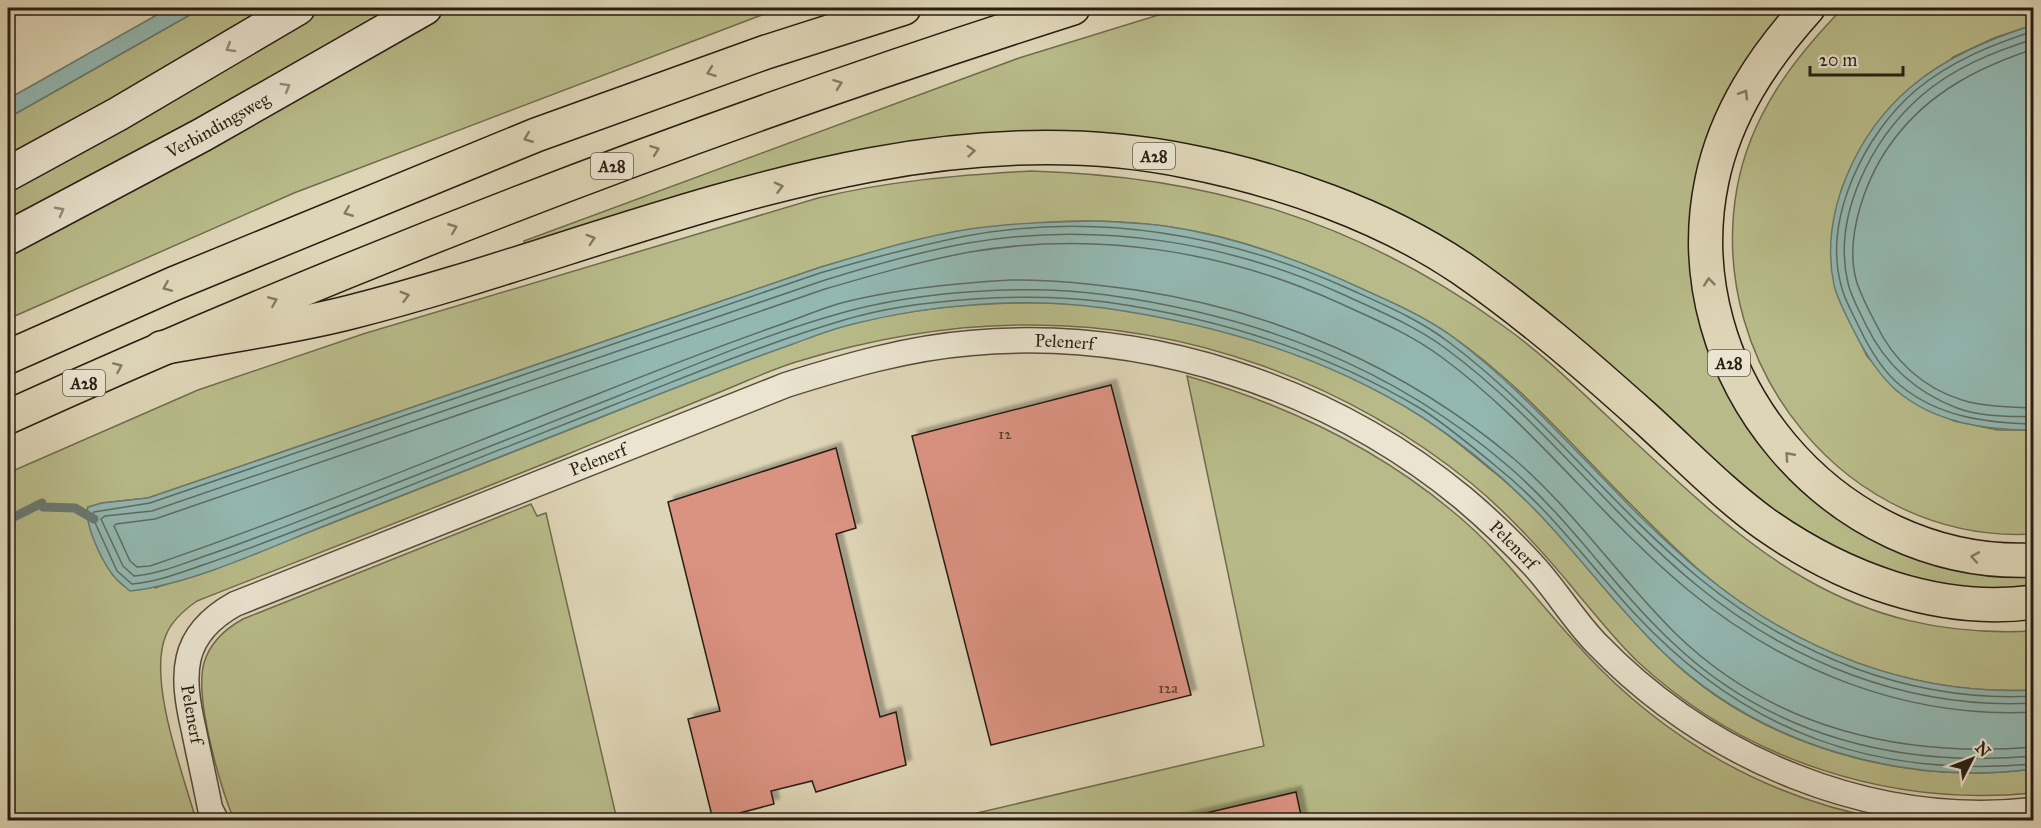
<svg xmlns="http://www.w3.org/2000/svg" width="2041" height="828" font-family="'IM FELL Great Primer',serif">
	<defs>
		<filter id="shadow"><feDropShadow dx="5.5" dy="-5.5" stdDeviation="1.5" flood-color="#0004"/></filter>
	</defs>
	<rect width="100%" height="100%" fill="#ded5b6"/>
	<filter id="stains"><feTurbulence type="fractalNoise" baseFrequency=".00333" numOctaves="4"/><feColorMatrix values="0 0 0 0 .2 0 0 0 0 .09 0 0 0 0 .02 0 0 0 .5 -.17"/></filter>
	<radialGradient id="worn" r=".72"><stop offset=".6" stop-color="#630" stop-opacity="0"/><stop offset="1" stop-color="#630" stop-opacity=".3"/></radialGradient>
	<g fill="#b8bb89" stroke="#706c4e" stroke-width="1.5">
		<polygon points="202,8 280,8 8,163 8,118"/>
		<polygon points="315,8 405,8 8,227 8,182"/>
		<polygon points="443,8 780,8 294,193 8,319 8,247"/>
		<polygon points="1181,8 1792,8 1694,255 1807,492 2033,572 2033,591 1979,593 1868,569 1770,513 1462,256 1060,137 526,247 524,241 1019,58"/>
		<path d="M 1843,8 L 2033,8 L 2033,25 L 1994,38 L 1953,57 L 1854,161 L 1842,188 L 1834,219 L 1832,247 L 1835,286 L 1848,318 L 1867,356 L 1897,391 L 1954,421 L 1998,430 L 2033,430 L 2033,534 C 1848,544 1705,367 1737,188 C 1750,116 1793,59 1843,8 Z"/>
		<path d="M 1031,171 C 1209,176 1357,221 1502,325 C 1539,351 1572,383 1605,414 C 1739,539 1837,641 2033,631 L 2033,690 C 1912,696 1791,650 1699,570 C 1665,540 1633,507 1601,474 C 1554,425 1506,373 1450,335 C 1414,310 1373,295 1333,278 C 1314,270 1295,261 1276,254 C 1121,197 971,222 818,268 L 148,498 L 102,503 L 88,507 L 85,517 L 155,588 C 303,537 448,477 594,420 C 677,387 761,349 848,325 C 898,311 962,304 1013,303 C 1151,299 1304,343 1421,416 C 1447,432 1471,454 1495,473 C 1557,523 1603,592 1659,648 C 1754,745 1901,786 2033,769 L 2033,793 C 1890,807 1745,761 1638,662 C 1616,641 1597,617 1577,593 C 1545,554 1510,515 1471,483 C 1346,382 1188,324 1027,325 C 948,325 871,339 796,362 C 770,370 745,382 720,392 C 669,413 618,433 568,454 C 445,504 321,552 197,601 C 184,610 172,620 166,635 C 147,679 183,774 196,820 L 8,820 L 8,473 L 198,390 L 363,334 L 818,198 C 888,181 959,175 1031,171 Z"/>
		<path d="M 1187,376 C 1284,404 1373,445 1451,510 C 1503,552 1539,604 1584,652 C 1665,740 1769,799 1887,820 L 947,820 L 1264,746 Z"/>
		<path d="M 531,504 L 537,516 L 546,513 L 617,820 L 234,820 C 220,786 194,697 204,663 C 210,642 225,629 243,619 Z"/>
	</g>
	<g fill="#93b8b2" stroke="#687a72" stroke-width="1.5">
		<polygon points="169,8 202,8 8,118 8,99"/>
		<path d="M 2033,25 L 2033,430 C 1986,430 1934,423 1896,390 C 1878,374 1865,353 1854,331 C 1847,317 1838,301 1834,285 C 1819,213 1857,132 1912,86 C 1948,56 1990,39 2033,25 Z"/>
		<path d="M 1094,221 C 1117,222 1141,223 1165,226 C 1235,236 1303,261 1367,291 C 1396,304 1427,318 1453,337 C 1545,406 1614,500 1702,573 C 1796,650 1911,696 2033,690 L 2033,769 C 1901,786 1760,745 1663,652 C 1620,611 1584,562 1543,518 C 1508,481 1465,445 1422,417 C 1326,356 1216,324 1104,308 C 1022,297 933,304 853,324 C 832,329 812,337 793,344 C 736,364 680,386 624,408 C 529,445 434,482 339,520 C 277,544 195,584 130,591 C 124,586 116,580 112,574 C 101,559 84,524 88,507 L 102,503 L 148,498 L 818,268 C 868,253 918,237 970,229 C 1011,223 1052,222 1094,221 Z"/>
	</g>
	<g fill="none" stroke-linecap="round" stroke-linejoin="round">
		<g stroke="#5d6b62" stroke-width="1.5">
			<path d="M 2034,31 C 1991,45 1951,61 1916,90 C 1865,133 1823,218 1841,285 C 1844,299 1853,314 1859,327 C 1869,348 1882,371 1901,386 C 1939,417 1986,423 2034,424"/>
			<path d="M 2034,39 C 1993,52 1953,68 1921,96 C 1871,140 1832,216 1848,283 C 1851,297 1860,312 1866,325 C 1885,364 1915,392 1957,408 C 1981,417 2008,416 2034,417"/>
			<path d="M 2034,49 C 1979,67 1930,92 1895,138 C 1867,174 1843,237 1857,283 C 1862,297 1869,311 1876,324 C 1893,360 1923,388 1962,400 C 1985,407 2009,407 2034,408"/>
			<path d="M 2034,696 C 1911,703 1793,655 1699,578 C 1610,505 1542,412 1450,343 C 1419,319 1382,304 1347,288 C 1228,234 1095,212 966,236 C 916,246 868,259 820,273 L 150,503 L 94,512 L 92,516 L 117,571 L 132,584 C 157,582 179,573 203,565 C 249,549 295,531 341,513 C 433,476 524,440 616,404 C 691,375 766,343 844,320 C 917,298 1030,292 1106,302 C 1218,318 1325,351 1423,410 C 1449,427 1474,448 1498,468 C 1551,510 1590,566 1635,614 C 1746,733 1873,778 2034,764"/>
			<path d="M 2034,703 C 1909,710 1789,662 1694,583 C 1606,510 1538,416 1445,348 C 1414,325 1377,310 1342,294 C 1225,241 1095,221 968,243 C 918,252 870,266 822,281 L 152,511 L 105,516 L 101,519 L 123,566 L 134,576 C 159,574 182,564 205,556 C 252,540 297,522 343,504 C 435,468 526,432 618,396 C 692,366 768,333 845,312 C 921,291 1029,284 1107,295 C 1257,316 1392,366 1508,466 C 1570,519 1614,588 1673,643 C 1772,737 1901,768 2034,756"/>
			<path d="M 2034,712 C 1906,719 1785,670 1688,590 C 1600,517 1532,423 1440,356 C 1409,333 1372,318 1337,302 C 1222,250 1095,231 970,252 C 921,261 873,275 825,289 L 155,519 L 116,524 L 114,526 L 130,561 L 137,567 L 150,566 C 299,515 444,454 590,397 C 655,371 719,346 785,323 C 805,316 825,307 845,302 C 897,289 956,283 1011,280 C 1052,279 1095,284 1136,290 C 1275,311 1405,367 1513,458 C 1574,510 1619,578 1676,634 C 1774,729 1902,758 2034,747"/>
		</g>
		<polyline stroke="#687a72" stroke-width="9" points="8,520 42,503 43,507 75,508 94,519"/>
	</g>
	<g fill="#da9281" stroke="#271e13" stroke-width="1.5" filter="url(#shadow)">
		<polygon points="1111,385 1191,695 991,745 912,436"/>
		<polygon points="836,448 856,528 836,534 880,717 896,712 906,765 816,792 812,781 771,791 774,804 713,820 688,719 720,711 668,502"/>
		<polygon points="1296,792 1302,820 1176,820"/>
	</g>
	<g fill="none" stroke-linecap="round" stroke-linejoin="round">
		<defs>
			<g id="street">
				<path id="s1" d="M 216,820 L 210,808 C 205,782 199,756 194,731 C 181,675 179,635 235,604 L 786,385 C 846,366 908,348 971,343 C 1146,327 1328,387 1463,498 C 1488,519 1512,542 1534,566 C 1556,590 1573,619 1596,643 C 1708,759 1870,828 2034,810"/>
			</g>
			<g id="secondary">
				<polyline points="8,174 118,114 298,8"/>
				<path id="s2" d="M 8,238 L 202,135 L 425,8"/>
			</g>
			<g id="highway">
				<path d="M 1808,8 C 1763,58 1726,113 1712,180 C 1671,375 1834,569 2034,560"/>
				<path d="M 161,348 C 224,336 289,328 351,312 C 621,244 901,103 1186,161 C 1279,179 1382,215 1461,268 C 1525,312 1585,364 1643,416 C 1683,452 1721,492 1765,524 C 1842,578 1938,615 2034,602"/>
				<polyline points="8,357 173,284 536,135 766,52 904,8"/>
				<path d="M 8,417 C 355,260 709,124 1073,8"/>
			</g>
		</defs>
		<use href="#street" stroke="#554c3c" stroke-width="27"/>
		<use href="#secondary" stroke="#271e13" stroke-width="36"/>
		<use href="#highway" stroke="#271e13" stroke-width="36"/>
		<use href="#street" stroke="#eae4d0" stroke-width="24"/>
		<use href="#secondary" stroke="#eae4d0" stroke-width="33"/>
		<use href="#highway" stroke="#ded5b6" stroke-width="33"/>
	</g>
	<defs><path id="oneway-chevron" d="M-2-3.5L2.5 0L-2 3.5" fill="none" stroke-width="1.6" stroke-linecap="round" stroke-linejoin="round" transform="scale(1.5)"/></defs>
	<g stroke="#928b7b">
		<use href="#oneway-chevron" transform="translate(230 48) rotate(149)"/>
		<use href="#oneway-chevron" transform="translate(286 87) rotate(-30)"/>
		<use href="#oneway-chevron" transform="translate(60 211) rotate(-28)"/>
	</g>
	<g stroke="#827a64">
		<use href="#oneway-chevron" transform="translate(711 72) rotate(160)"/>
		<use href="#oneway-chevron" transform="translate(838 84) rotate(-20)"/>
		<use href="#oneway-chevron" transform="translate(1744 94) rotate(-59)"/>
		<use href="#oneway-chevron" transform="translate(528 138) rotate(158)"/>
		<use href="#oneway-chevron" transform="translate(655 150) rotate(-21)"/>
		<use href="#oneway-chevron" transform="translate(971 151) rotate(-5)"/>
		<use href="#oneway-chevron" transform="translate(779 187) rotate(-14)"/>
		<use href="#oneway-chevron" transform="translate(348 212) rotate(158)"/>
		<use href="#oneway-chevron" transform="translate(453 228) rotate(-22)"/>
		<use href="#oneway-chevron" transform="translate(591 239) rotate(-18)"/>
		<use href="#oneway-chevron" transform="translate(1709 282) rotate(-96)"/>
		<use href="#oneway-chevron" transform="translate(167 287) rotate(157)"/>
		<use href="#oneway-chevron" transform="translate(405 296) rotate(-16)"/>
		<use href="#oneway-chevron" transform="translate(273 301) rotate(-23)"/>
		<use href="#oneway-chevron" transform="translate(118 367) rotate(-24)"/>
		<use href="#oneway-chevron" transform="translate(1789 456) rotate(-132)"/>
		<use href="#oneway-chevron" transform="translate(1975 557) rotate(-170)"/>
	</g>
	<g text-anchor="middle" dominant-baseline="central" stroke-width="6" stroke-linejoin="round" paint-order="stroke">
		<g font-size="15" fill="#543b2e">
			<text x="1005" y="434">12</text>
			<text x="1168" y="688">12a</text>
		</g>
		<g fill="#eae4d0" stroke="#62594c" stroke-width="1.5">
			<rect x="1133" y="143" width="42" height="26" rx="4.5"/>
			<rect x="591" y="153" width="42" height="26" rx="4.5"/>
			<rect x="1708" y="350" width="42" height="26" rx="4.5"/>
			<rect x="63" y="370" width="42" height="26" rx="4.5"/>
		</g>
		<g font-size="16" font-weight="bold" fill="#271e13">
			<text x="1154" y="156">A28</text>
			<text x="612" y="166">A28</text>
			<text x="1729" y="363">A28</text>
			<text x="84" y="383">A28</text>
		</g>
		<g font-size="18" fill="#271e13" stroke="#eae4d0">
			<text stroke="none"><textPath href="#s2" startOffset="238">Verbindingsweg</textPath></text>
			<text stroke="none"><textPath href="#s1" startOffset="1116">Pelenerf</textPath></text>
			<text stroke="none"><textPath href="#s1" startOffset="630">Pelenerf</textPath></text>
			<text stroke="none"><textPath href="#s1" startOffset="1620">Pelenerf</textPath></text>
			<text transform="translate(192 714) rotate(80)">Pelenerf</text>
		</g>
	</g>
	<rect width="2041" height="828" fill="none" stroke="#ded5b6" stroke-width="30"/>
	<rect x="9" y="9" width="2023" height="810" fill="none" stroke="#271e13" stroke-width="3"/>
	<rect x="15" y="15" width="2011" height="798" fill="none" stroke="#271e13" stroke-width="1.5"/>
	<g transform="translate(1972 759) rotate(48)" stroke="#eae4d0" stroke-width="4.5" paint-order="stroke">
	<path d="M0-4.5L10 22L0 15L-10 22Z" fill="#271e13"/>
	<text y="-9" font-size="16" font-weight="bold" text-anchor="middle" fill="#271e13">N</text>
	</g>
	<path d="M1810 66v9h93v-9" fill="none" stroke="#271e13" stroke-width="3"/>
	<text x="1819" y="66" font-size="18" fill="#271e13" stroke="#eae4d0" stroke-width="4.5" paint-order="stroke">20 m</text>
	<rect width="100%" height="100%" filter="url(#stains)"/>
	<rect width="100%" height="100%" fill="url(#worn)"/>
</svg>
